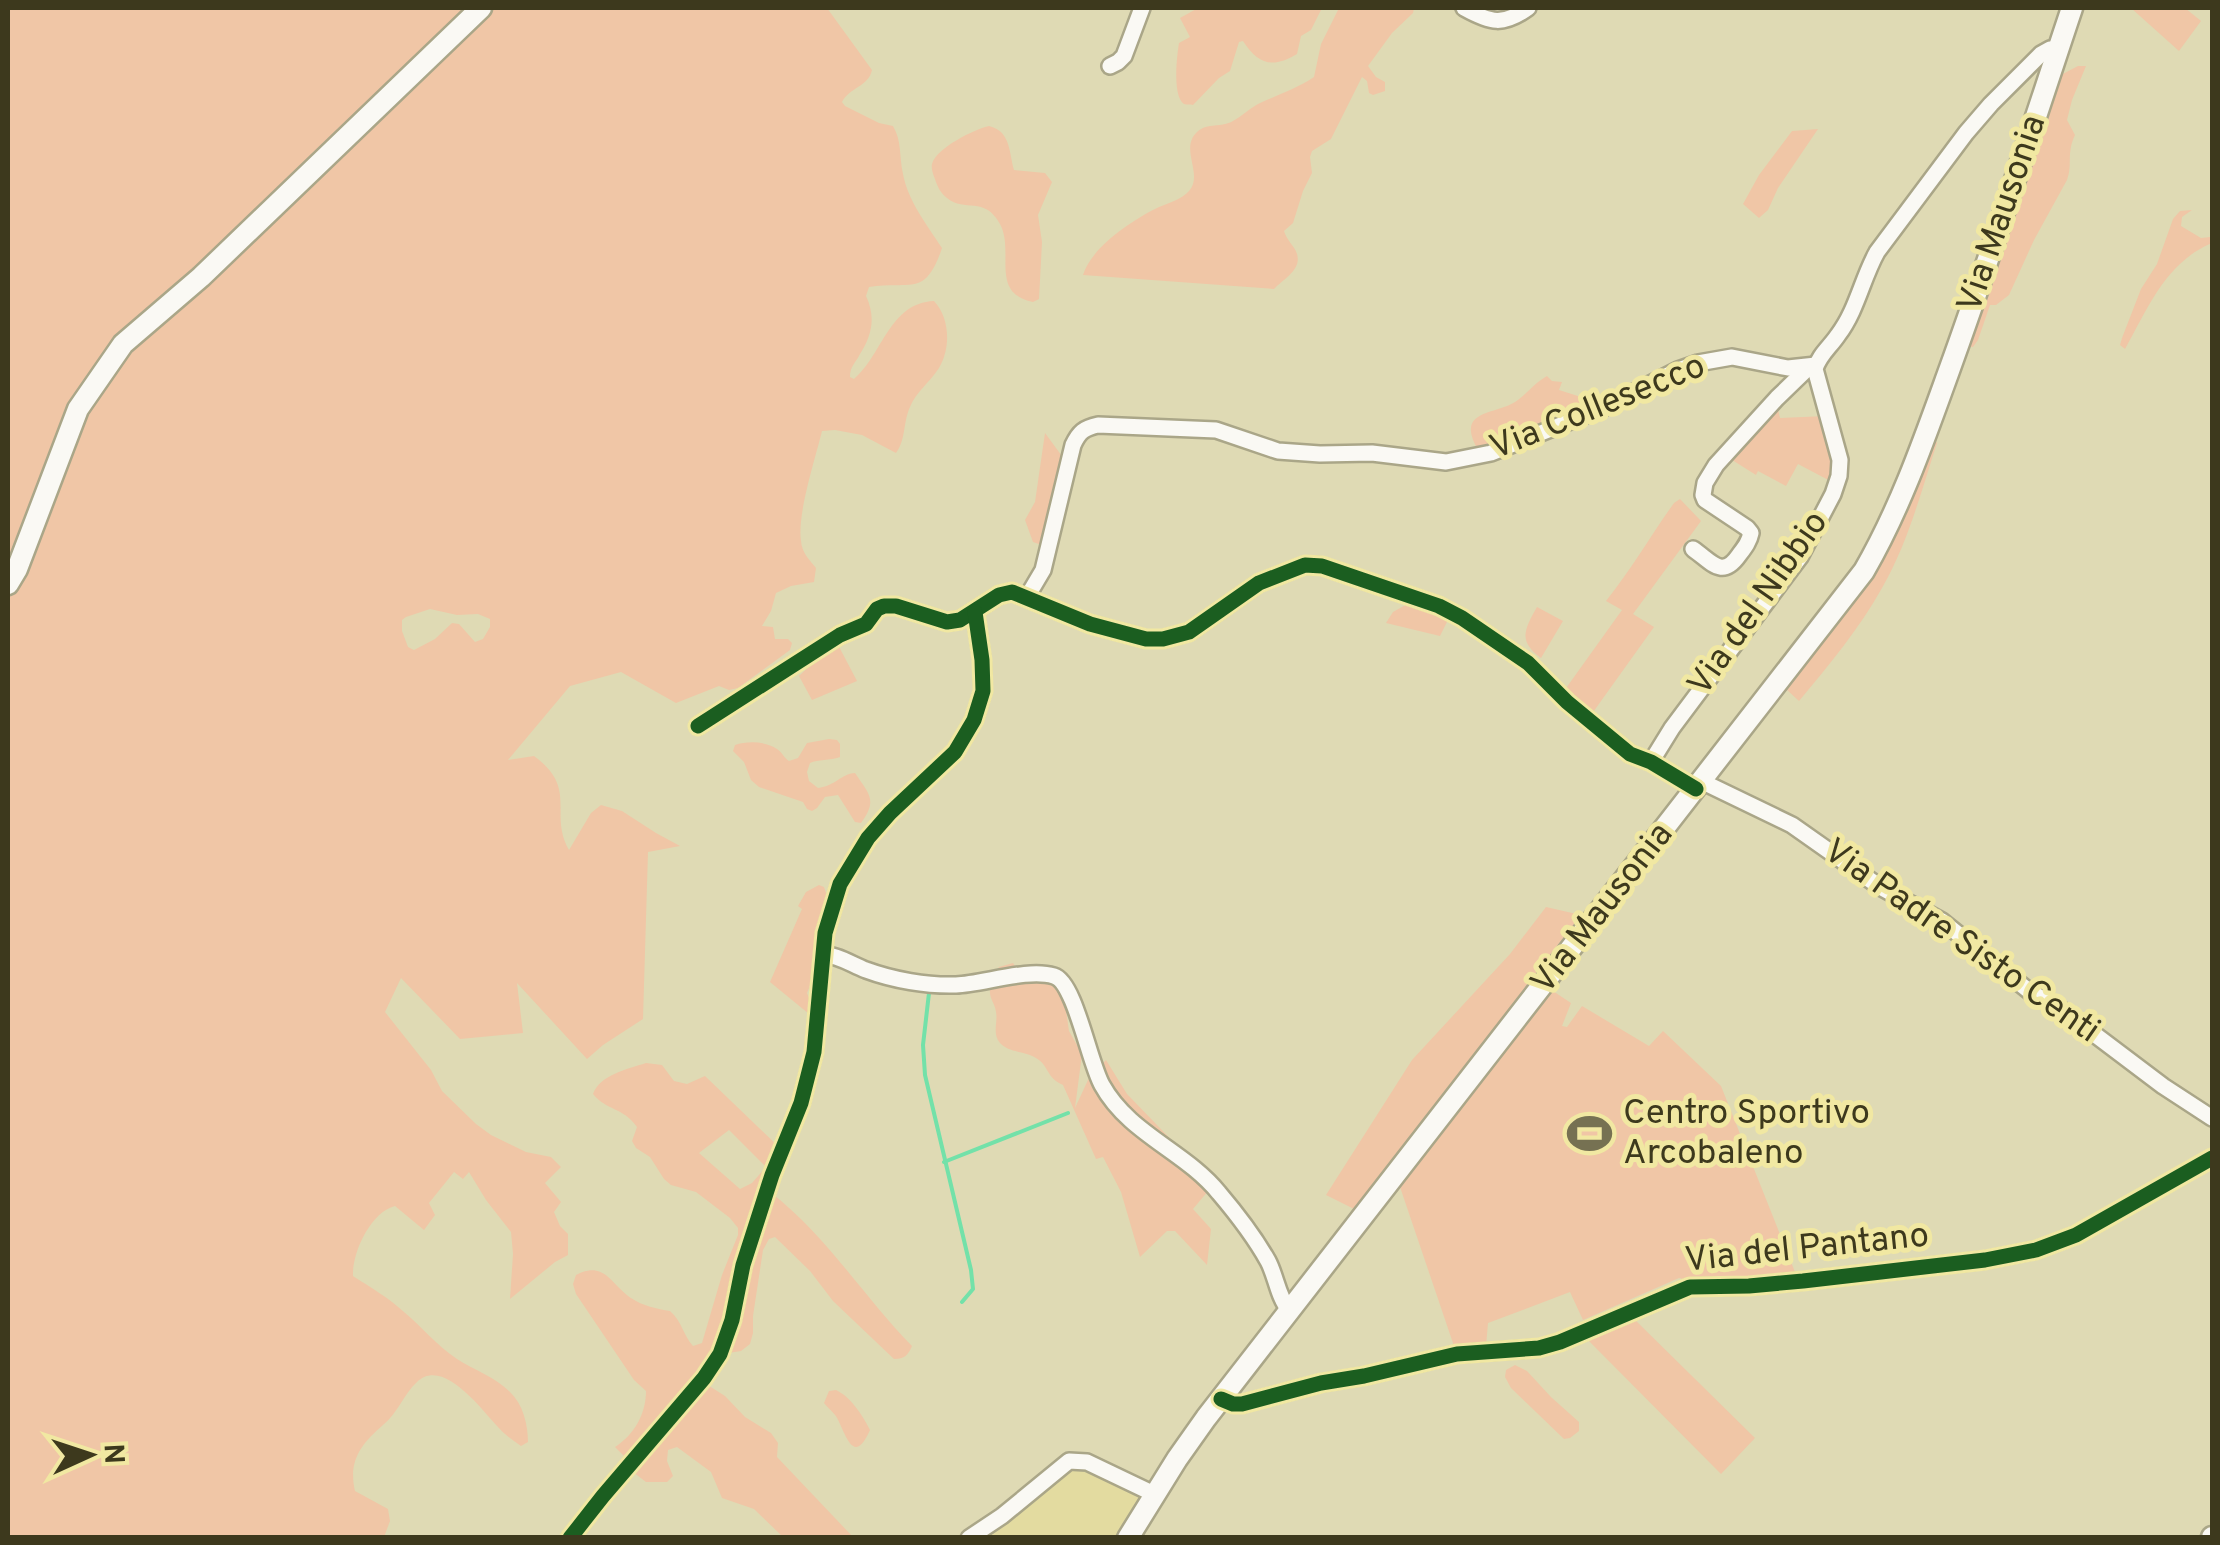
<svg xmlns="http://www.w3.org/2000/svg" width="2220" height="1545" font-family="Overpass,sans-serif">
	<rect width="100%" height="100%" fill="#dfdab4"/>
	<polygon fill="#e3dba0" points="1068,1463 1147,1491 1121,1537 983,1538"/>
	<g fill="#f0c6a6" fill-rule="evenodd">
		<polygon points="8,8 474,8 120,341 8,576"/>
		<path d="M 487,8 L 827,8 L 872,70 C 869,86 849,88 842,102 L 845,106 L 879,123 L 893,126 C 902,141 899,156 903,174 C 908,201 927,225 942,248 C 925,299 910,280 869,287 L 866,296 C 876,317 872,335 860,354 C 855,364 850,366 850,377 L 854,379 C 883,354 889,303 934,301 C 950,318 951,348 939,368 C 930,382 916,392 910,407 C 903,422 906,440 896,453 L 862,435 L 835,430 L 822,431 C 815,460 797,514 801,541 C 802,553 809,559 816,568 L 814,582 L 791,586 L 776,593 L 771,611 L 762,626 L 773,627 L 775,639 L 788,639 L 792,643 L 790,650 L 738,688 L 729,690 L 719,686 L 676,703 L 621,672 L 570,686 L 508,760 L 534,756 C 579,789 548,813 569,850 L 591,813 L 601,805 L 622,811 L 656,833 L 680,846 L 648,852 L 643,1019 L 603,1045 L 587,1059 L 517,983 L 523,1033 L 460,1039 L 401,978 L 385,1012 L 431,1070 L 442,1091 L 476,1124 L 491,1135 L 526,1152 L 551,1157 L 561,1167 L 545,1183 L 561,1202 L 554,1212 L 560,1226 L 568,1234 L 568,1255 L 555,1262 L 510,1299 L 513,1254 L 511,1232 L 486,1200 L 469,1172 L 463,1179 L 454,1172 L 429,1203 L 435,1215 L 424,1230 L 395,1206 C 371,1212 352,1252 353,1276 C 370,1287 389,1298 404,1312 C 422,1327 437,1346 457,1359 C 474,1370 495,1377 510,1392 C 523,1404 528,1425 528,1442 L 521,1446 C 512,1440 504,1434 497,1426 C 481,1409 443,1357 417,1382 C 403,1395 398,1413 383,1425 C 361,1444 348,1461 355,1491 L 388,1509 L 390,1521 L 384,1537 L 8,1538 L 8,591 L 82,411 L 126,347 ZM 430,609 L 457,615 L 478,614 L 490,619 L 490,627 L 483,639 L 475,642 L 459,624 L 452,623 L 435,639 L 414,650 L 408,647 L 402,631 L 402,620 L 406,617 Z"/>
		<path d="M 1198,8 L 1322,8 L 1311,30 L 1301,36 L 1297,54 C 1272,69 1258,64 1243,41 L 1239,42 L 1230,71 L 1219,78 L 1193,105 C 1190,104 1187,105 1184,104 C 1172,96 1177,55 1179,43 L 1190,37 L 1180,18 Z"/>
		<path d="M 1339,8 L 1414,8 L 1413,13 L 1392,33 L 1368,66 L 1376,77 L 1385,82 L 1385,91 L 1373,95 L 1369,93 L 1367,81 L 1362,77 L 1331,139 L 1312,151 L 1310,157 L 1312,173 L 1303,191 L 1293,223 L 1284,231 C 1287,241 1294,245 1297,254 C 1302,270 1283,279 1274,289 L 1083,275 C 1091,248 1131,221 1155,209 C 1165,204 1183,199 1189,191 C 1204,174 1179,149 1197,132 C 1208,122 1221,128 1233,121 C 1242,116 1249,109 1258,104 C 1277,95 1296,89 1314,77 L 1321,44 Z"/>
		<polygon points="2131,8 2185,8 2201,21 2179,51"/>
		<path d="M 2078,66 L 2086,66 L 2072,100 L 2067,120 L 2075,135 C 2066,154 2073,164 2067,180 L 2034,240 L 2009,295 L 1996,305 L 1990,305 L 1978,340 L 1973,347 L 1965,346 L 2057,77 Z"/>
		<path d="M 989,126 C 1011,131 1009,153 1014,170 L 1045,173 L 1052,182 L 1038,215 L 1042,242 L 1039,299 L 1033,302 C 989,293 1015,252 1000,224 C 984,195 965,213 947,198 C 941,194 937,186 935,179 C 933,174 931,168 932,164 C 936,148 975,129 989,126 Z"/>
		<polygon points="1818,129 1778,188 1768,210 1759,218 1743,204 1759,175 1792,131"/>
		<path d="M 2192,210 L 2182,217 L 2181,226 L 2201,238 L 2210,237 L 2212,234 L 2212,243 C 2166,262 2148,308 2125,349 L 2120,345 L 2122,338 L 2141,289 L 2157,264 L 2173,219 L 2180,211 Z"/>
		<path d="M 1547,376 L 1552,381 L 1562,382 L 1559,390 L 1581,397 L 1582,409 L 1510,438 L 1477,448 C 1456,410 1494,415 1515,402 C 1526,395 1533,384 1547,376 Z"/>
		<polygon points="1777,405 1780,418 1826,416 1833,443 1834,483 1798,464 1786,486 1758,471 1756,475 1729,458"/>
		<polygon points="1045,433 1067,463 1047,547 1033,542 1025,520 1035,502"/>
		<path d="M 1934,438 L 1937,443 C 1921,492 1908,543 1882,588 C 1859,629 1829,665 1799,701 L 1786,689 L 1872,576 C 1898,533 1917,486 1934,438 Z"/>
		<path d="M 1680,499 L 1701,521 L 1633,614 L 1654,627 L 1591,715 L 1564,691 L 1622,610 L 1606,601 C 1631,570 1651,535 1674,503 Z"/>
		<polygon points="1409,603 1454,608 1440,636 1386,623 1393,612"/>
		<path d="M 1537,607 L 1563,621 L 1541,658 C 1518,641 1524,630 1537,607 Z"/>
		<polygon points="836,641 857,681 812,700 799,676"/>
		<path d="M 829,739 L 837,740 L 840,744 L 840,757 C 830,761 818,759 810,763 L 807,772 L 809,781 L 818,788 C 835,786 841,774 855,773 C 869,794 878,800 861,823 L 855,822 L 838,795 L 825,797 L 817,808 L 812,811 L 807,809 L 803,802 L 759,787 L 751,780 L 744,762 L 733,751 L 735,745 C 747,741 766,741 777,749 C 782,752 784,758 789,761 L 798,758 L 807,743 Z"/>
		<polygon points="819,885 824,887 828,899 820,915 814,976 807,993 813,1007 814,1018 770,982 802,909 798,906 806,892"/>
		<polygon points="1546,907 1581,915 1356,1210 1326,1195 1412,1060 1510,954"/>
		<path d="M 1013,963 L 1023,978 L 1042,978 L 1058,987 L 1064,996 L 1069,1031 L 1082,1054 L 1075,1108 L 1088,1080 L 1106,1060 L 1127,1094 L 1214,1184 L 1193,1209 L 1211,1229 L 1207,1265 L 1175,1231 L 1167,1231 L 1140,1257 L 1121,1192 L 1103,1157 L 1096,1159 L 1063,1085 C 1046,1078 1049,1065 1036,1058 C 1026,1051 1009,1053 1000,1043 C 992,1034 998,1022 996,1012 C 995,1003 989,999 990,989 C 990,981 994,974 999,967 Z"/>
		<polygon points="1553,991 1571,1003 1562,1026 1567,1027 1582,1006 1649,1046 1663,1031 1721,1086 1797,1277 1695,1282 1679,1278 1583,1320 1570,1292 1488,1323 1486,1346 1455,1349 1399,1184"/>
		<path d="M 646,1063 L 662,1065 L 674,1081 L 687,1084 L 705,1076 L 781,1149 L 714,1352 L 704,1360 L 702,1377 L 630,1462 L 615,1447 C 634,1435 646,1414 646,1391 L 634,1380 L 576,1294 L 573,1284 L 576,1275 C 605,1260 611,1285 631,1298 C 643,1306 657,1309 670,1311 C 682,1321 683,1335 693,1346 L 702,1343 L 722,1275 L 738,1235 L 738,1228 L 730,1218 L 696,1192 L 671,1185 L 664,1179 L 650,1157 L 636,1148 L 632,1141 L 637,1127 C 623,1107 607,1111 593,1094 C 600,1075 627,1069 646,1063 ZM 729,1130 L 766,1167 L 752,1183 L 740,1189 L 699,1153 Z"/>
		<path d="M 770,1192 C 826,1235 863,1296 912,1346 C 908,1355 905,1359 894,1359 L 833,1301 L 810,1271 L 775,1237 L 769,1239 L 763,1250 L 753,1316 L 753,1333 L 750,1344 L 741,1351 L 722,1354 Z"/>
		<polygon points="1631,1316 1755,1438 1721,1474 1584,1336 1605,1327 1612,1331 1622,1326 1620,1321"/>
		<polygon points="1515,1365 1527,1371 1551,1397 1579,1422 1579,1431 1570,1438 1564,1439 1511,1388 1505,1377 1506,1370"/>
		<polygon points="703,1382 725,1396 745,1417 771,1433 778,1443 777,1457 853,1537 783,1537 754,1509 722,1498 711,1472 677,1447 668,1450 667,1461 673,1476 667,1482 646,1482 629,1469"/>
		<path d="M 836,1390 C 851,1397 863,1416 870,1430 C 852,1471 844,1426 835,1415 C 832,1411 827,1407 824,1403 L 829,1391 Z"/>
	</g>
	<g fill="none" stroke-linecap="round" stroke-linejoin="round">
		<g stroke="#73e1a9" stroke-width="4">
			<polyline points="929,993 923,1045 925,1075 971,1270 973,1289 962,1302"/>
			<polyline points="944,1162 1068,1113"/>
		</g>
		<defs>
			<g id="minor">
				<path d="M 1464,8 C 1491,23 1503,26 1528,8"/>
				<polyline points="1110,66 1118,62 1124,56 1142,8"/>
				<path d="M 1693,549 C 1713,563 1722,579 1739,555 C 1745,547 1749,542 1751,533 L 1747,528 L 1705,500 L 1703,495 L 1705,483 L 1716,465 L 1777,398 L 1809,367"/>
				<path d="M 1027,597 L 1043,570 L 1073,445 C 1079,432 1084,428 1098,425 L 1216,430 L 1278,451 L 1320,454 L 1372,453 L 1446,462 L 1491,453 L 1603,408 L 1678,370 L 1698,363 L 1732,357 L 1788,368 L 1816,365"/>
				<polyline points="698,726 840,635 866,624 877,609 884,606 896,606 947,622 960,620 999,595 1012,592 1090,624 1146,639 1163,639 1189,632 1259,583 1305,565 1322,566 1439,606 1462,618 1528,663 1567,702 1630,754 1651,762 1696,789"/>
				<path d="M 1651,762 L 1672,728 L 1800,557 L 1833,494 L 1839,476 L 1840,460 L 1815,369 C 1819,355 1830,347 1838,335 C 1857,310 1862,279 1877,252 L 1966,133 L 1991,104 L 2041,54 L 2050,49 L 2058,50"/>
				<polyline points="1701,781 1792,825 1880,887 1942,921 2029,991 2065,1012 2163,1086 2212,1118"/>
				<path d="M 823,954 C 840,956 851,964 866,970 C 893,980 927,986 956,985 C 983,984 1028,968 1054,976 C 1075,982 1089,1062 1102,1085 C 1129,1134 1185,1151 1219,1193 C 1236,1213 1255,1238 1268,1261 C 1276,1276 1278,1297 1289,1310"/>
				<polyline points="1221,1399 1233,1404 1242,1404 1321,1383 1364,1376 1457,1354 1539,1348 1560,1342 1690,1287 1749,1286 1803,1281 1985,1260 2036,1250 2076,1235 2212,1158"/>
				<polyline points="570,1538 603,1496 704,1378 720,1354 732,1320 743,1265 772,1175 801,1103 814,1052 825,933 840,884 868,838 890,813 955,752 974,720 983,691 982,660 975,612"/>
				<polyline points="969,1538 1002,1516 1069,1461 1087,1462 1154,1494"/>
			</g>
			<g id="major">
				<polyline points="8,584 17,569 78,409 123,344 201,277 481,8"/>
				<path d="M 1128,1538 L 1177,1459 L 1206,1418 L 1864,571 C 1901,507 1925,437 1950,368 C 1993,249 2032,128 2072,8"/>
				<polyline points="2212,1538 2212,1537"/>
			</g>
		</defs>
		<use href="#minor" stroke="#aaa688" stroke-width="20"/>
		<use href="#major" stroke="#aaa688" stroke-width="25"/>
		<use href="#minor" stroke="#faf9f4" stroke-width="15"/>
		<use href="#major" stroke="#faf9f4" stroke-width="20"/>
		<defs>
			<g id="cycleway">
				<polyline points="698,726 840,635 866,624 877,609 884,606 896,606 947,622 960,620 999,595 1012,592 1090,624 1146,639 1163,639 1189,632 1259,583 1305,565 1322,566 1439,606 1462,618 1528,663 1567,702 1630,754 1651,762 1696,789"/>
				<polyline points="1221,1399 1233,1404 1242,1404 1321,1383 1364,1376 1457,1354 1539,1348 1560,1342 1690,1287 1749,1286 1803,1281 1985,1260 2036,1250 2076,1235 2212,1158"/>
				<polyline points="570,1538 603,1496 704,1378 720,1354 732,1320 743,1265 772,1175 801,1103 814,1052 825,933 840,884 868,838 890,813 955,752 974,720 983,691 982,660 975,612"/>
			</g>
		</defs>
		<use href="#cycleway" stroke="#f1e8a2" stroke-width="21"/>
		<use href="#cycleway" stroke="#1b5e20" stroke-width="15"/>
	</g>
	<defs>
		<symbol id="stadium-bare" viewBox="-9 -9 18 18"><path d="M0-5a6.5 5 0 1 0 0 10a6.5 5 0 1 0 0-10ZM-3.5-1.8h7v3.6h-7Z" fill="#767152" stroke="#f1e8a2" stroke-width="2.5" paint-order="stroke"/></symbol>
	</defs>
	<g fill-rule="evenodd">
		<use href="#stadium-bare" x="1558" y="1102" width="63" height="63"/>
	</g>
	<g text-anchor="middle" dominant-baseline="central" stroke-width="10" stroke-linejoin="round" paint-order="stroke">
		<g font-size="35" fill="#3d391d" stroke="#f1e8a2">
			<text transform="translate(2003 214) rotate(-71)">Via Mausonia</text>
			<text transform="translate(1598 408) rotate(-22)">Via Collesecco</text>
			<text transform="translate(1759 604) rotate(-55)">Via del Nibbio</text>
			<text transform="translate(1603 909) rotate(-52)">Via Mausonia</text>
			<text transform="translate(1961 942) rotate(35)">Via Padre Sisto Centi</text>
			<text transform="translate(1807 1249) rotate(-6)">Via del Pantano</text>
		</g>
		<g font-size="35" fill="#3d391d" stroke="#f1e8a2" text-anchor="start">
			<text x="1623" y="1114">Centro Sportivo<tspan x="1623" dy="40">Arcobaleno</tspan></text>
		</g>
	</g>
	<rect width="2220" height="1545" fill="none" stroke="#3d391d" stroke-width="20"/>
	<g transform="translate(90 1455) rotate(87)" stroke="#f1e8a2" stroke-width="8" paint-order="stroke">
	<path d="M0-8L18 38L0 25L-18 38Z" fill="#3d391d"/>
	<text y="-15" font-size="28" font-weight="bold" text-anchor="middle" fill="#3d391d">N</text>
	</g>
</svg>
